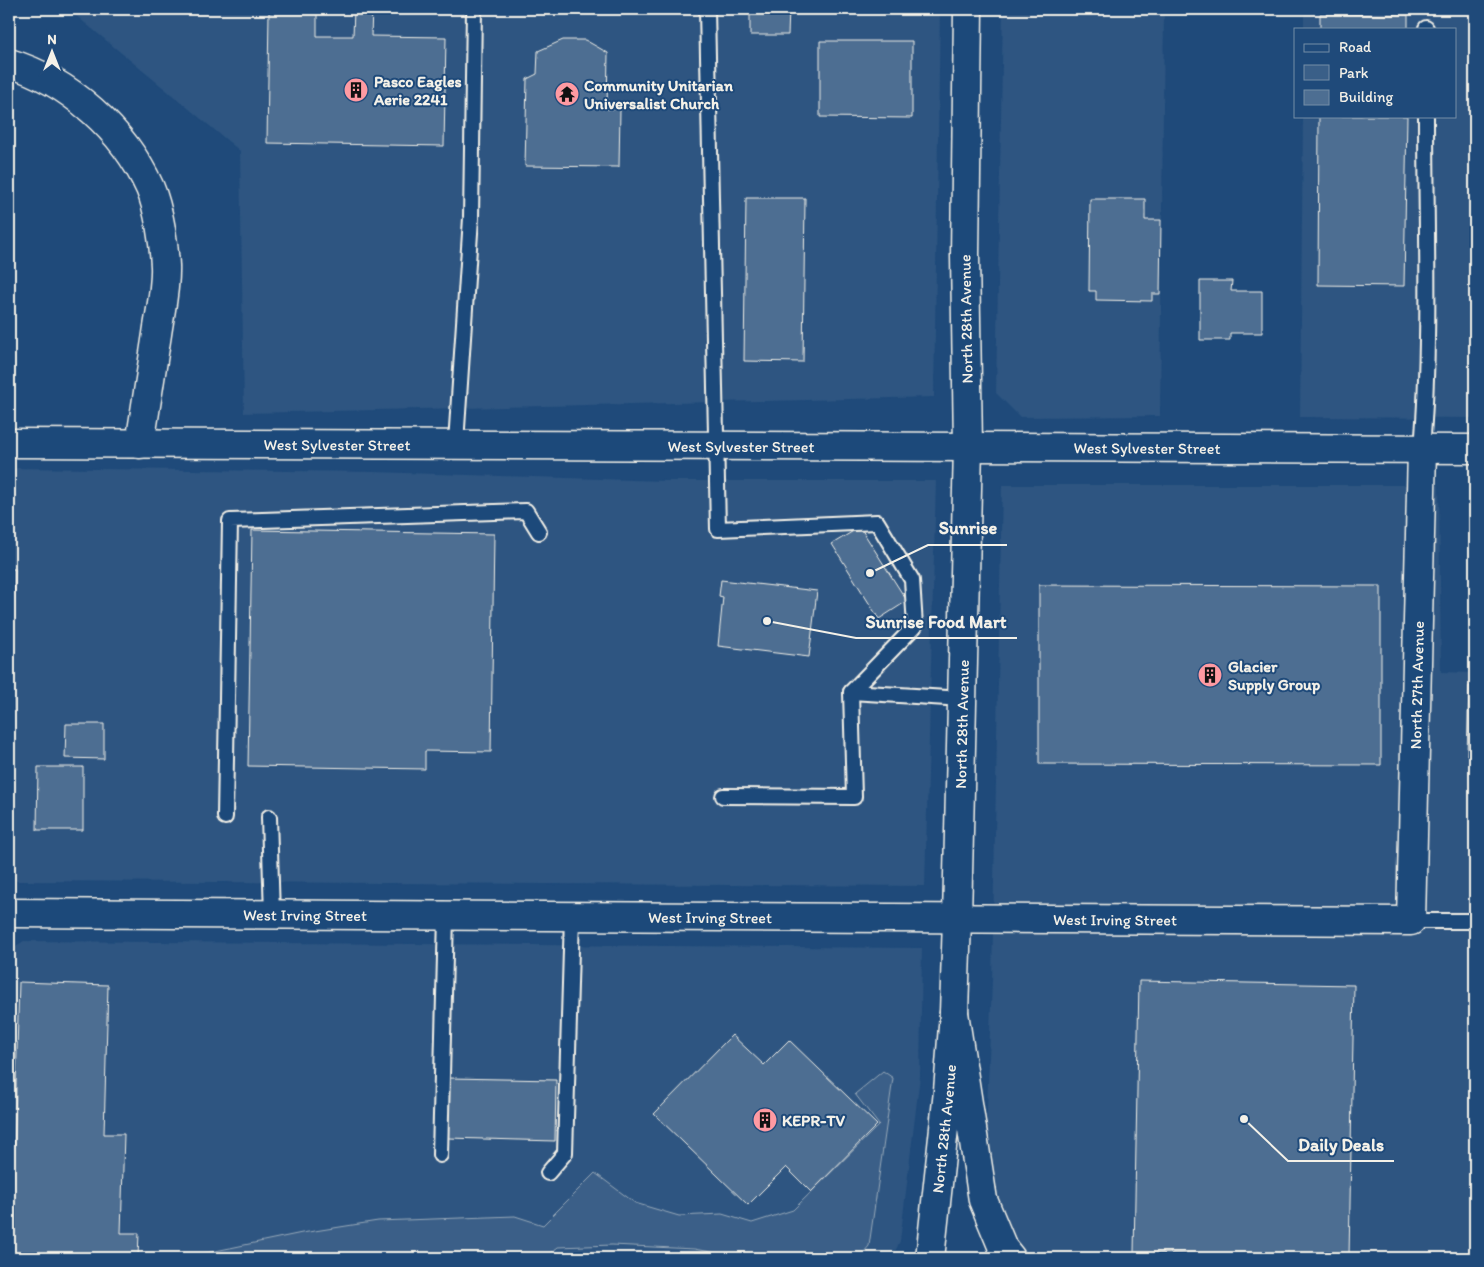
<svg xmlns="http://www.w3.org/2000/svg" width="1484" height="1267" font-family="Itim,sans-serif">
	<rect width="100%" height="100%" fill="#1f4a7a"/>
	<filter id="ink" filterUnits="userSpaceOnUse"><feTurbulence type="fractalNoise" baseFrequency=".02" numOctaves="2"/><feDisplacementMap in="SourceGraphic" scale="10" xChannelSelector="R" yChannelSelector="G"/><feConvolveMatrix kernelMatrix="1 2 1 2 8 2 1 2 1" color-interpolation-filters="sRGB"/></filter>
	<g filter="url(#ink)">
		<g fill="#2d5581">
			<polygon points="68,9 940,9 934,397 244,413 240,151"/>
			<polygon points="1003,9 1164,9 1160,416 1020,417 996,393"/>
			<polygon points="1304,9 1475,9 1475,418 1300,417 1303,116 1455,116 1455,29 1304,29"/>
			<polygon points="9,468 374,472 665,481 936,481 925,886 16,881 9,876"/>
			<polygon points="1002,485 1439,485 1441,672 1475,673 1475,1258 1019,1258 993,1205 986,1134 992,980"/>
			<polygon points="24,941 922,948 920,1076 900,1241 892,1258 702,1258 576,1253 494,1258 9,1258 9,950"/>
		</g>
		<polygon fill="#3a5f88" stroke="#97a8b8" points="883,1071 893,1078 869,1246 859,1258 745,1258 694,1249 612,1245 558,1247 545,1258 182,1258 302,1233 378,1221 515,1216 543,1225 595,1173 635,1203 679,1216 722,1214 752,1223 793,1210 879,1125 855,1094"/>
		<g fill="#4d6e92" stroke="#f4f1e8">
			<polygon points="354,9 372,9 371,36 446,37 444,146 267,143 269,12 317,12 317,36 353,36"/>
			<polygon points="750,9 789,9 788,35 750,35"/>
			<polygon points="1320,14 1408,15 1408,29 1320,29"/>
			<polygon points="563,40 585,40 608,53 607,109 620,109 619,167 525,166 527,79 537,74 538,51"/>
			<polygon points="820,41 912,41 912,118 820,117"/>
			<polygon points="1319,116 1407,116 1404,286 1318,285"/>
			<polygon points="746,198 805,198 803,362 744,361"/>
			<polygon points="1090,199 1145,199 1145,220 1161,220 1160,294 1152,294 1152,301 1096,300 1096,291 1089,291"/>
			<polygon points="1200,281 1232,281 1231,291 1262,291 1262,333 1230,333 1230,340 1200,340"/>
			<polygon points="860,527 907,601 879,619 832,544"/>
			<polygon points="252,530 494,534 491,752 425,751 425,769 248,766"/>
			<polygon points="9,569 15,569 10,827 9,827"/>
			<polygon points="721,580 817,591 809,657 718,646 723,597 719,596"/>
			<polygon points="1039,585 1381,586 1381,765 1039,764"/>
			<polygon points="1469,686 1475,686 1475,755 1467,755"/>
			<polygon points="66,724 104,724 104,759 65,758"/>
			<polygon points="38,767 83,767 83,830 37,830"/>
			<polygon points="1139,981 1354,985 1349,1257 1134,1253"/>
			<polygon points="19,982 108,985 104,1134 124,1134 121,1233 139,1233 138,1258 11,1258"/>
			<polygon points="732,1035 764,1065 789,1040 877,1125 811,1192 786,1167 748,1205 654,1114"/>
			<polygon points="449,1078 556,1080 555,1141 448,1138"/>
		</g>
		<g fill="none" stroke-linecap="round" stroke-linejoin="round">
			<defs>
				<g id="lane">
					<polyline points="707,9 718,529 877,522 912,580 915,626 851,692 963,699"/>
					<polyline points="1426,29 1426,28"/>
					<polyline points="456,443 471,218 474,9"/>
					<path d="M 1422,449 C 1431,339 1426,227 1426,116"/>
					<polyline points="723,796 854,797 851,692"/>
					<polyline points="225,817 230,521 526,511 539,532"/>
					<polyline points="269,817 272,915"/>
					<polyline points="1411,921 1475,921"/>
					<polyline points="440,1155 446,916"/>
					<polyline points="548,1173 565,1153 572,916"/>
				</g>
				<g id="street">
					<path id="s1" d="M 9,913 L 1411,921 L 1422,449"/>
				</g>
				<g id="secondary">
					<path id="s2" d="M 9,443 L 1475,449"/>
					<path id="s3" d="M 930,1258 L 948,1091 L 954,1013 L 957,918 L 968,446 L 965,256 L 968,9"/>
				</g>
				<polyline id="primary" points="954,1013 983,1200 1003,1248 1011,1258"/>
				<path id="highway" d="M 9,63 C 69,81 124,130 150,188 C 159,209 164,244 165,266 C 166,289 160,312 157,334 C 151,371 146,407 140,444"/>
			</defs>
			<use href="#lane" stroke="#f4f1e8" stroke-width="18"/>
			<use href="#street" stroke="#f4f1e8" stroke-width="31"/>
			<use href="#secondary" stroke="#f4f1e8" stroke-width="31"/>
			<use href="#primary" stroke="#f4f1e8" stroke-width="31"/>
			<use href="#highway" stroke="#f4f1e8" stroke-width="31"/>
			<use href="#lane" stroke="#1f4a7a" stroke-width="14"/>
			<use href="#street" stroke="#1f4a7a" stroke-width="28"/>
			<use href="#secondary" stroke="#1f4a7a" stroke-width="28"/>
			<use href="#primary" stroke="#1f4a7a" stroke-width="28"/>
			<use href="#highway" stroke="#1f4a7a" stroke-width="28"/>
		</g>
	</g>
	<defs>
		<symbol id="building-disc" viewBox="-11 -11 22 22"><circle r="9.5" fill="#ff9aa2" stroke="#1f4a7a"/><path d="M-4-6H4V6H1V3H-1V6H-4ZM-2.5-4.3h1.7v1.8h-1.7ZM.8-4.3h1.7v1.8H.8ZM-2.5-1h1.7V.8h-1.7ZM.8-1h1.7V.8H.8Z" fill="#111"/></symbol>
		<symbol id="temple-disc" viewBox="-11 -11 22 22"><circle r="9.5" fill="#ff9aa2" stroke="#1f4a7a"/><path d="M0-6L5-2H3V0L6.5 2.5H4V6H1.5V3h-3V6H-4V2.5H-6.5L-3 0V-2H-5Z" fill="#111"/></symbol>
	</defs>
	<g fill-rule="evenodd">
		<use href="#building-disc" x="342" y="76" width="28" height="28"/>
		<use href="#temple-disc" x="553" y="80" width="28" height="28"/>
		<use href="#building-disc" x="1196" y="661" width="28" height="28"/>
		<use href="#building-disc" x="751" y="1106" width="28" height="28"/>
	</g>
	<g text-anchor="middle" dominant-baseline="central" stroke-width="4" stroke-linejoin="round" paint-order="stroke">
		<g font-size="16" font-weight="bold" fill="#f4f1e8" stroke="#1f4a7a" text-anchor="start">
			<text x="374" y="81">Pasco Eagles<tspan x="374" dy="18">Aerie 2241</tspan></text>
			<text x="584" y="85">Community Unitarian<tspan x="584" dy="18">Universalist Church</tspan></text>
			<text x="1228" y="666">Glacier<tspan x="1228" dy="18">Supply Group</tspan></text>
			<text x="782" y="1120">KEPR-TV</text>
		</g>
		<g font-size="16" fill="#f4f1e8" stroke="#1f4a7a">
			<text transform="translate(966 319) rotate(-91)">North 28th Avenue</text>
			<text stroke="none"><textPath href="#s2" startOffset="328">West Sylvester Street</textPath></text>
			<text stroke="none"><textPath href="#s2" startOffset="732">West Sylvester Street</textPath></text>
			<text stroke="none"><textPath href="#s2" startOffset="1138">West Sylvester Street</textPath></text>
			<text stroke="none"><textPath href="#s1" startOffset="1638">North 27th Avenue</textPath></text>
			<text stroke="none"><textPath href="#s3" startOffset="535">North 28th Avenue</textPath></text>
			<text stroke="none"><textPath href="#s1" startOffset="296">West Irving Street</textPath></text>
			<text stroke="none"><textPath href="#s1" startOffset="701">West Irving Street</textPath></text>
			<text stroke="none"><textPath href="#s1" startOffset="1106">West Irving Street</textPath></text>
			<text stroke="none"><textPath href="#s3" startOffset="130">North 28th Avenue</textPath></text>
		</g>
	</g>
	<path fill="none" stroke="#f4f1e8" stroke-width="2" d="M870 573L928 545H1007M767 621L856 638H1017M1244 1119L1288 1161H1394"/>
	<g fill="#f4f1e8" stroke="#1f4a7a" stroke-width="2">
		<circle cx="870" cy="573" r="5"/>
		<circle cx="767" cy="621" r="5"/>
		<circle cx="1244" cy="1119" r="5"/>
	</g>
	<g font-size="18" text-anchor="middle" font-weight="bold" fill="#f4f1e8" stroke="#1f4a7a" stroke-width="4" stroke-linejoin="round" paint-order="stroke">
		<text x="968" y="534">Sunrise</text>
		<text x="936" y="628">Sunrise Food Mart</text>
		<text x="1341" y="1151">Daily Deals</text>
	</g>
	<rect width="1484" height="1267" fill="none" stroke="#1f4a7a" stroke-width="30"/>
	<rect x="15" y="15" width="1454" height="1237" fill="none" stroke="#f4f1e8" stroke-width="2" filter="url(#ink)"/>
	<rect x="1294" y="28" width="162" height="90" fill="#1f4a7a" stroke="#748da6"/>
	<rect x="1304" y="44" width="25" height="8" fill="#1f4a7a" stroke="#748da6"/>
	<text x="1339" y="52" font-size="15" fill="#f4f1e8">Road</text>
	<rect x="1304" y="65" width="25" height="15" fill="#3a5f88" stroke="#748da6"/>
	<text x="1339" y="78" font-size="15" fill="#f4f1e8">Park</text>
	<rect x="1304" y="90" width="25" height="15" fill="#4d6e92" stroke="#748da6"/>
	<text x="1339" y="102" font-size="15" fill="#f4f1e8">Building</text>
	<g transform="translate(52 52)" stroke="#1f4a7a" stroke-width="4" paint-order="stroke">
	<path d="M0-4L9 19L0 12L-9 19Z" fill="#f4f1e8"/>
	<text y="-8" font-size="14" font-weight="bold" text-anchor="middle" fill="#f4f1e8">N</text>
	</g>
</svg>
